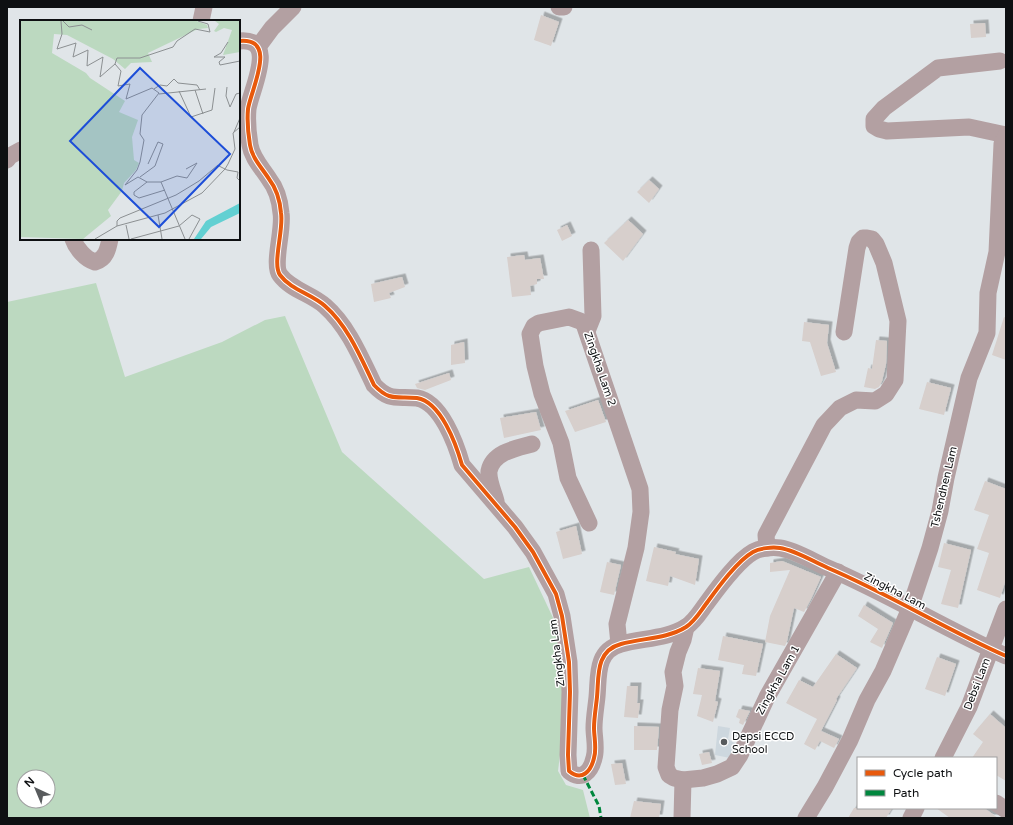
<svg xmlns="http://www.w3.org/2000/svg" width="1013" height="825" font-family="'Varela Round',sans-serif">
	<defs>
		<filter id="shadow"><feDropShadow dx="3.5" dy="-3.5" stdDeviation="0" flood-color="#0004"/></filter>
	</defs>
	<rect width="100%" height="100%" fill="#e0e5e8"/>
	<polygon fill="#cdd7de" points="718,726 730,728 728,739 736,744 730,758 715,755"/>
	<path fill="#bcd9c0" fill-rule="evenodd" d="M 96,283 L 125,377 L 222,342 L 265,320 L 285,316 L 342,452 L 484,579 L 529,567 L 555,622 L 564,682 L 562,738 L 558,771 L 566,785 L 583,790 L 590,818 L 7,818 L 7,302 ZM 24,777 L 48,777 L 48,801 L 24,801 Z"/>
	<g fill="#d7cfcc" filter="url(#shadow)">
		<polygon points="541,15 559,22 551,46 534,40"/>
		<polygon points="985,23 986,37 971,38 970,24"/>
		<polygon points="649,180 659,189 649,203 637,192"/>
		<polygon points="628,220 643,234 623,261 604,243"/>
		<polygon points="567,225 572,236 562,241 557,230"/>
		<polygon points="524,255 525,260 540,258 544,279 537,279 537,284 530,286 531,295 512,297 507,257"/>
		<polygon points="402,277 405,287 389,293 391,298 374,302 371,284"/>
		<polygon points="1004,317 1006,318 1006,360 992,355"/>
		<polygon points="804,322 829,325 827,343 836,372 821,376 810,342 802,341"/>
		<polygon points="876,340 887,341 886,364 882,381 879,387 875,389 864,387 868,368 872,369"/>
		<polygon points="464,342 465,363 451,365 451,345"/>
		<polygon points="449,373 451,380 425,390 417,388 415,384"/>
		<polygon points="927,382 951,388 944,415 919,409"/>
		<polygon points="598,400 606,422 575,432 565,411"/>
		<polygon points="536,412 541,430 504,438 500,418"/>
		<polygon points="985,481 1006,489 1006,579 1000,598 977,590 989,553 977,549 989,515 974,510"/>
		<polygon points="576,526 582,554 563,559 556,532"/>
		<polygon points="944,543 971,550 958,608 941,604 951,570 938,567"/>
		<polygon points="654,547 676,552 675,554 699,559 695,585 670,576 668,586 646,581"/>
		<polygon points="782,561 821,577 811,599 804,612 794,608 787,641 785,646 765,642 770,616 790,570 770,572 770,563"/>
		<polygon points="607,562 621,565 614,595 600,592"/>
		<polygon points="864,605 893,623 882,648 870,642 878,629 858,616"/>
		<polygon points="723,636 763,644 756,676 742,674 744,665 718,660"/>
		<polygon points="836,654 857,668 836,699 837,700 821,731 839,739 834,748 820,741 815,750 804,744 817,719 786,703 799,680 813,687"/>
		<polygon points="937,657 956,664 945,696 925,689"/>
		<polygon points="698,668 720,671 715,701 718,702 713,722 697,716 702,695 693,694"/>
		<polygon points="627,686 638,686 637,703 640,703 638,718 624,717"/>
		<polygon points="739,709 750,711 743,725 739,723 740,719 736,717"/>
		<polygon points="990,714 1006,728 1006,781 996,775 996,758 972,758 983,742 973,734"/>
		<polygon points="634,726 659,727 657,750 634,750"/>
		<polygon points="709,752 712,763 702,765 699,754"/>
		<polygon points="622,763 626,784 615,785 611,764"/>
		<polygon points="634,801 661,804 659,818 630,818"/>
		<polygon points="854,808 892,808 886,818 848,818"/>
		<polygon points="936,808 984,808 998,818 950,818"/>
	</g>
	<g fill="none" stroke-linecap="round" stroke-linejoin="round">
		<g stroke="#b3a0a2" stroke-width="17">
			<polyline points="559,7 564,7"/>
			<polyline points="201,21 204,7"/>
			<path d="M 239,41 C 279,37 251,89 248,109 C 247,120 248,133 250,145 C 252,158 262,168 269,179 C 276,188 280,201 281,213 C 284,229 272,264 280,275 C 291,290 312,294 325,306 C 348,326 361,358 374,385 C 390,402 397,396 417,398 C 441,402 456,444 462,465 L 515,527 L 533,552 L 556,594 L 562,616 L 569,662 L 570,692 L 568,755 L 569,771 C 582,782 591,771 594,758 C 597,749 594,737 594,728 C 594,718 596,707 597,697 C 599,677 595,651 621,644 C 642,638 667,639 686,627 C 695,621 700,612 706,604 C 717,589 737,561 753,552 C 760,548 772,547 780,548 C 795,550 814,562 828,568 C 889,594 945,629 1006,656"/>
			<polyline points="258,47 272,28 293,7"/>
			<polyline points="1000,61 938,68 884,108 874,119 874,126 879,129 887,131 969,127 1006,135"/>
			<polyline points="7,160 10,156 21,150"/>
			<path d="M 73,239 C 76,248 85,259 95,262 C 106,259 108,249 110,239"/>
			<polyline points="587,331 593,316 591,250"/>
			<path d="M 496,501 C 494,493 488,480 489,471 C 493,452 517,448 532,444"/>
			<polyline points="589,523 568,478 561,443 542,394 535,366 530,334 534,326 539,323 569,317 580,321 584,324 640,489 641,512 636,548 617,624 619,644"/>
			<polyline points="767,548 766,535 824,425 840,408 856,400 875,401 886,394 895,380 898,321 884,263 876,244 872,239 867,238 863,238 859,242 857,248 844,332"/>
			<polyline points="686,627 683,640 678,652 673,672 675,686 670,710 666,767 669,775 674,778 683,780 703,778 717,774 732,767 740,755 767,697 838,572"/>
			<polyline points="943,758 969,707 1006,609"/>
			<polyline points="996,803 1006,810"/>
			<polyline points="682,818 683,780"/>
			<polyline points="806,818 825,787 850,740 867,700 883,671 910,608 930,548 940,511 946,478 969,378 987,333 988,293 997,252 1002,144 1006,135"/>
			<polyline points="911,818 916,808"/>
		</g>
		<polyline stroke="#00873e" stroke-width="3" stroke-dasharray="6 3" stroke-linecap="butt" points="583,775 599,806 601,818"/>
		<defs>
			<path id="cycleway" d="M 239,41 C 279,37 251,89 248,109 C 247,120 248,133 250,145 C 252,158 262,168 269,179 C 276,188 280,201 281,213 C 284,229 272,264 280,275 C 291,290 312,294 325,306 C 348,326 361,358 374,385 C 390,402 397,396 417,398 C 441,402 456,444 462,465 L 515,527 L 533,552 L 556,594 L 562,616 L 569,662 L 570,692 L 568,755 L 569,771 C 582,782 591,771 594,758 C 597,749 594,737 594,728 C 594,718 596,707 597,697 C 599,677 595,651 621,644 C 642,638 667,639 686,627 C 695,621 700,612 706,604 C 717,589 737,561 753,552 C 760,548 772,547 780,548 C 795,550 814,562 828,568 C 889,594 945,629 1006,656"/>
		</defs>
		<use href="#cycleway" stroke="#fff" stroke-width="6"/>
		<use href="#cycleway" stroke="#e8590c" stroke-width="4"/>
	</g>
	<circle fill="#585b5d" stroke="#fff" stroke-width="1.5" cx="724" cy="742" r="4"/>
	<g text-anchor="middle" dominant-baseline="central" stroke-width="3" stroke-linejoin="round" paint-order="stroke">
		<g font-size="11" fill="#0e1012" stroke="#fff">
			<text transform="translate(600 369) rotate(71)">Zingkha Lam 2</text>
			<text transform="translate(944 487) rotate(-77)">Tshendhen Lam</text>
			<text transform="translate(895 591) rotate(27)">Zingkha Lam</text>
			<text transform="translate(557 653) rotate(-97)">Zingkha Lam</text>
			<text transform="translate(778 680) rotate(-61)">Zingkha Lam 1</text>
			<text transform="translate(977 684) rotate(-69)">Debsi Lam</text>
		</g>
		<g font-size="11" fill="#0e1012" stroke="#fff" text-anchor="start">
			<text x="732" y="736">Depsi ECCD<tspan x="732" dy="13">School</tspan></text>
		</g>
	</g>
	<g transform="translate(20 20)">
		<rect width="220" height="220" fill="#e0e5e8"/>
		<path d="M 0,1 L 177,1 L 187,5 L 188,8 L 178,9 L 128,33 L 132,42 L 111,43 L 105,49 L 93,39 L 47,15 L 34,14 L 32,33 L 66,53 L 70,58 L 105,81 L 99,92 L 118,100 L 112,117 L 114,140 L 119,143 L 116,150 L 104,163 L 102,171 L 88,190 L 91,196 L 63,219 L 0,217 ZM 195,1 L 220,1 L 220,32 L 203,35 L 212,10 L 204,8 L 196,12 L 194,11 L 199,4 Z" fill="#bcd9c0"/>
		<path d="M 220,183 L 220,193 L 191,207 L 181,219 L 174,219 L 186,201 Z" fill="#62d0d2"/>
		<path fill="none" stroke="#8c9092" stroke-width="1" d="M 41,1 L 42,14 L 37,29 L 56,23 L 53,37 L 68,30 L 67,46 L 83,37 L 80,57 L 95,44M 43,1 L 49,7 L 62,5 L 72,10M 208,22 L 201,33 L 194,37 L 205,37 L 199,42 L 200,45 L 220,41M 95,44 L 101,51 L 98,66 L 110,64 L 106,79 L 132,68 L 139,73 L 122,95 L 120,114 L 124,120 L 120,142 L 117,150 L 105,165 L 118,157 L 127,162 L 141,162 L 165,219M 95,44 L 97,38 L 120,38 L 153,27 L 157,21 L 175,9 L 190,12 L 188,4 L 178,1M 207,67 L 206,76 L 210,87 L 216,74 L 220,73M 134,69 L 140,65 L 147,66 L 154,59 L 158,63 L 177,65 L 180,70M 175,70 L 183,94M 159,71 L 171,97 L 192,90 L 195,68M 139,74 L 186,69M 220,107 L 213,113 L 215,129 L 208,144 L 205,149 L 182,173 L 145,193 L 97,206 L 97,201 L 100,198 L 156,175 L 179,161 L 198,145 L 199,146 L 207,150 L 218,152 L 217,158 L 220,161M 214,112 L 220,98M 120,157 L 135,146 L 143,124 L 138,122 L 128,144M 127,162 L 114,172 L 114,175 L 119,178 L 145,170M 141,162 L 157,156 L 167,158 L 177,143 L 166,149M 138,195 L 142,219M 106,205 L 109,219M 75,219 L 97,206M 111,219 L 159,206 L 172,195 L 180,199 L 169,219"/>
		<path fill="#1d4ed8" fill-opacity="0.15" stroke="#1d4ed8" stroke-width="2" d="M 120,48 L 210,134 L 139,207 L 50,121 Z"/>
		<rect width="220" height="220" fill="none" stroke="#0e1012" stroke-width="2"/>
	</g>
	<rect width="1013" height="825" fill="none" stroke="#0e1012" stroke-width="16"/>
	<rect x="857" y="757" width="140" height="52" fill="#ffffff" stroke="#9f9fa0"/>
	<rect x="865" y="770" width="20" height="6" fill="#e8590c" stroke="#9f9fa0"/>
	<text x="893" y="777" font-size="12" fill="#0e1012">Cycle path</text>
	<rect x="865" y="790" width="20" height="6" fill="#00873e" stroke="#9f9fa0"/>
	<text x="893" y="797" font-size="12" fill="#0e1012">Path</text>
	<g transform="translate(36 789) rotate(316)"><circle r="19" fill="#ffffff" stroke="#9f9fa0"/>
	<path d="M0-3L7 15L0 10L-7 15Z" fill="#585b5d"/>
	<text y="-6" font-size="11" font-weight="bold" text-anchor="middle" fill="#0e1012">N</text>
	</g>
</svg>
